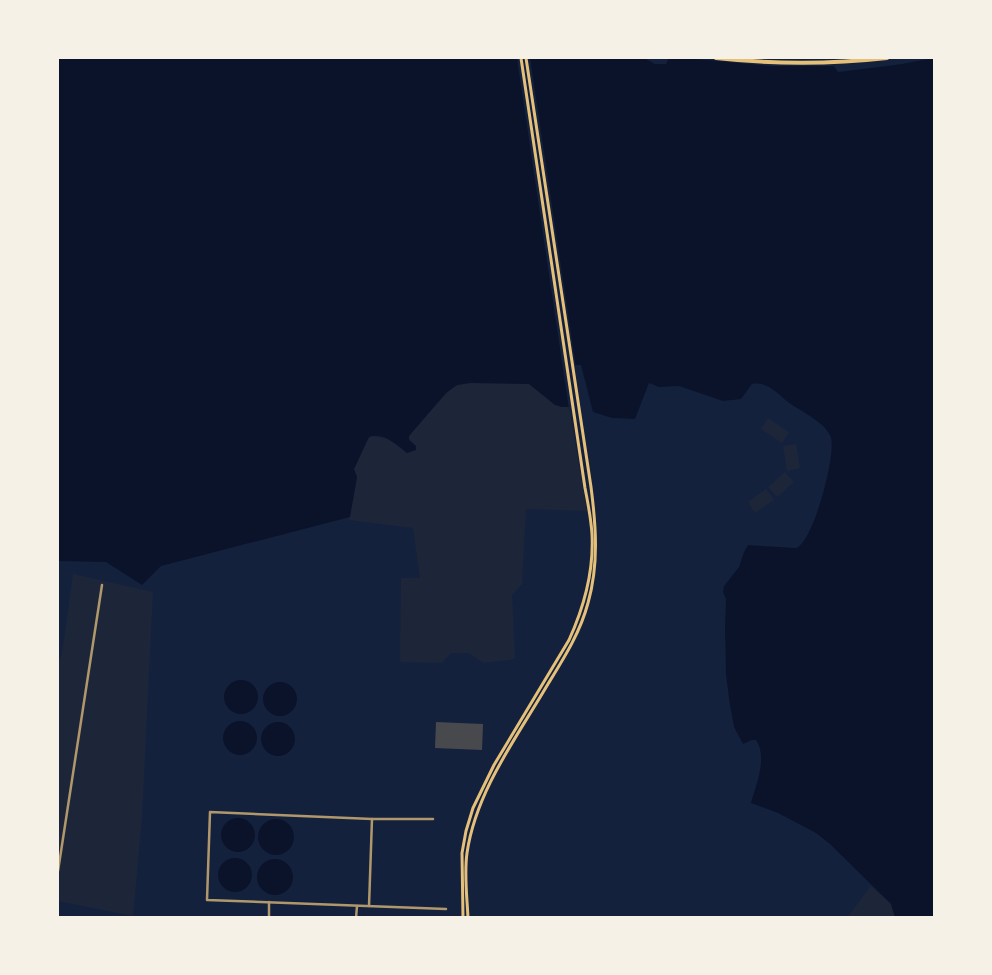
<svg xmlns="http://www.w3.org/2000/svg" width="992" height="975" font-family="Bitter,serif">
	<rect width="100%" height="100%" fill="#14213d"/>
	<g fill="#1d2539">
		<path d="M 470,383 C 485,383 516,380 529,384 C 546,390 548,408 569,407 L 587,511 L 526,509 L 522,584 L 512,595 L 515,659 L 483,663 L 469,653 L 451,653 L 442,663 L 400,662 L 401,578 L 420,578 L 413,528 L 349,520 L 357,477 L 354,469 L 367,440 L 371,436 L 388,439 L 407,453 L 416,450 L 416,446 L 408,438 L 414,429 L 451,388 L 457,385 Z"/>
		<polygon points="768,418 789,432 782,443 761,429"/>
		<polygon points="796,444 800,468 787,471 783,446"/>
		<polygon points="785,472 794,482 777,497 768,487"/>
		<polygon points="766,489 774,500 755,513 748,502"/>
		<polygon points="73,574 153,592 142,817 133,916 58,901 58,662 62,654"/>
		<polygon points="871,886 891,904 895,917 847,918"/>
	</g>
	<g fill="#0b132b">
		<path d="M 58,58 L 644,58 L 655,64 L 666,64 L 669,58 L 833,58 L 834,66 L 838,72 L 902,64 L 934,58 L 934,917 L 895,917 L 891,904 L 830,844 L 816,833 L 778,813 L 751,803 C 756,784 768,758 756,740 L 752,740 L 743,744 L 734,727 L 730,705 L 726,675 L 725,629 L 726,599 L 723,592 L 724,586 L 739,567 L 744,552 L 748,545 L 796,548 C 813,543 836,456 831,438 C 827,423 800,411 788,402 C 777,393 767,381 752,384 L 741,399 L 723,401 L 679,386 L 659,387 L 649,383 L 635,419 L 612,418 L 593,412 L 581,365 L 563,365 L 569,407 L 562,407 L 555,405 L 529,384 L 470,383 L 457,385 L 446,393 L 409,436 L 409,440 L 416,446 L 416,450 L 407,453 C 396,444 383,432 369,437 L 354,469 L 357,477 L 350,517 L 161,566 L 142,585 L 106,562 L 58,561 Z"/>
		<circle cx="241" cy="697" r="17"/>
		<circle cx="280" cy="699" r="17"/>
		<circle cx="240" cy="738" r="17"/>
		<circle cx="278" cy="739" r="17"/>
		<circle cx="238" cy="835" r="17"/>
		<circle cx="276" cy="837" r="18"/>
		<circle cx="235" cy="875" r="17"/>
		<circle cx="275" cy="877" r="18"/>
	</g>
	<g fill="#14213d">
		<polygon points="517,58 530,58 576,368 566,367 571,407 569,409"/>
		<polygon points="684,58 836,58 837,66 771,66"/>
	</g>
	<polygon fill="#48494c" points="436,722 483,724 482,750 435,748"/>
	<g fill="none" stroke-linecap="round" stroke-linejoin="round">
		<g stroke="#b1986c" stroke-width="2.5">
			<polyline points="433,819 372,819 210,812 207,900 446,909"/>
			<polyline points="58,871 102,585"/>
			<polyline points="369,906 372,819"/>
			<polyline points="269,918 269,902"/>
			<polyline points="356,918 357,906"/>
		</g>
		<g stroke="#e5c07b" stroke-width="3">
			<path d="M 463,918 L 462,853 L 466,831 L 473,808 L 494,765 L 569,640 C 584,607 594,571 592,534 C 591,519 588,503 585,488 L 521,58"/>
			<path d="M 468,918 C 467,896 464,874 467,853 C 476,791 517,737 548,684 C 564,658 580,633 588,603 C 599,564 596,526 591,487 L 526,58"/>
		</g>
		<path stroke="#e5c07b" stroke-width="4" d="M 716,58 C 771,64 833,64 887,58"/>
	</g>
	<rect width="992" height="975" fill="none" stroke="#f6f1e7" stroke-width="118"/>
</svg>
